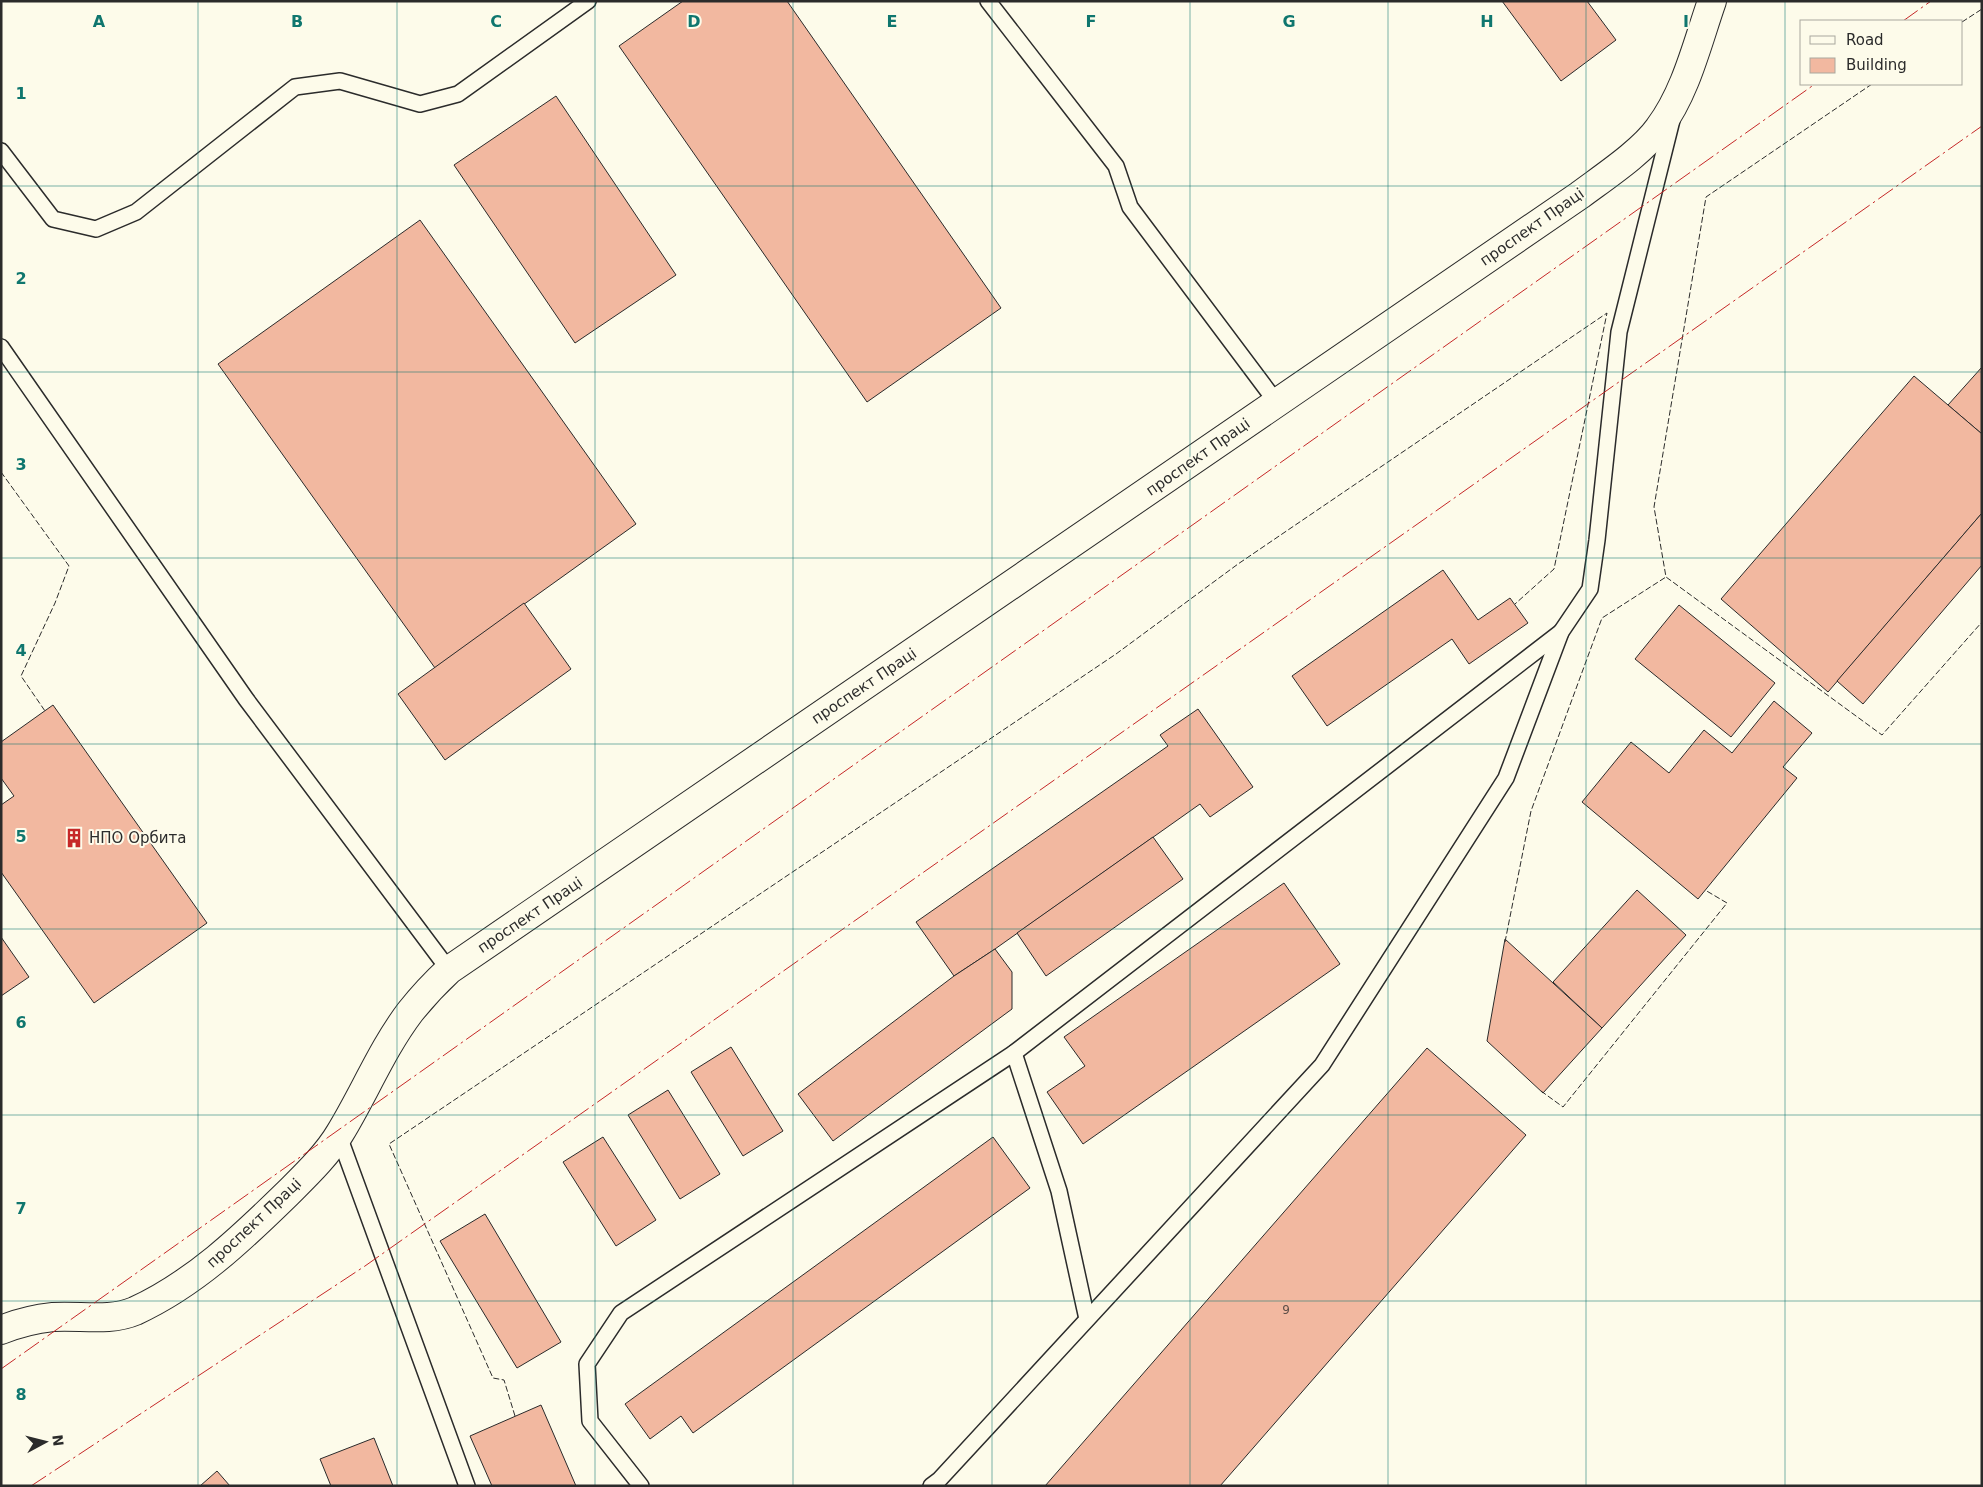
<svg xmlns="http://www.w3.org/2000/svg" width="1983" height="1487" font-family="'DejaVu Sans',sans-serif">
	<rect width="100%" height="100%" fill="#fdfbea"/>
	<g fill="#f2b8a0" stroke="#2b2b2b">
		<polygon points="683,1 787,1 1001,308 867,402 619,46"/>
		<polygon points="1502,1 1587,1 1616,40 1561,81"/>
		<polygon points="556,96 676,275 575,343 454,165"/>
		<polygon points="420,220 636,524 435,668 218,364"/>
		<polygon points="1982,367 1982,434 1948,405"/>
		<polygon points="1914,376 1982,434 1982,513 1828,692 1721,599"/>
		<polygon points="1982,513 1982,565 1863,704 1837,681"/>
		<polygon points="1443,570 1478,620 1510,598 1528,623 1469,664 1452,639 1327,726 1292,676"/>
		<polygon points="524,603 571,669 445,760 398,694"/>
		<polygon points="1679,605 1775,683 1731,737 1635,659"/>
		<polygon points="1774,701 1812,733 1783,767 1797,778 1698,899 1582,802 1631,742 1669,773 1704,730 1732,753"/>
		<polygon points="53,705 207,923 94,1003 1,872 1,805 14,796 1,778 1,742"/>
		<polygon points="1198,709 1253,787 1210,817 1200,804 995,949 954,976 916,922 1168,746 1160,735"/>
		<polygon points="1153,837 1183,879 1046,976 1017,933"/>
		<polygon points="1284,883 1340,964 1083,1144 1047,1092 1085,1066 1064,1037"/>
		<polygon points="1637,890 1686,935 1602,1028 1553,982"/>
		<polygon points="1,937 29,977 1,996"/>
		<polygon points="1505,939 1602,1028 1543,1093 1487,1041"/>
		<polygon points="995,949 1012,972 1012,1009 833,1141 798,1094 954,976"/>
		<polygon points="731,1047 783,1131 743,1156 691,1072"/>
		<polygon points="1427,1048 1526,1135 1220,1486 1045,1486"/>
		<polygon points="668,1090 720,1174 680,1199 628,1115"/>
		<polygon points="603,1137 656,1220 616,1246 563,1162"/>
		<polygon points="993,1137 1030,1188 693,1433 681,1416 650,1439 625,1404"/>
		<polygon points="485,1214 561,1342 517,1368 440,1241"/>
		<polygon points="541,1405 576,1486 492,1486 470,1436"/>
		<polygon points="374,1438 393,1486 331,1486 320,1459"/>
		<polygon points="217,1471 230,1486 200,1486"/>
	</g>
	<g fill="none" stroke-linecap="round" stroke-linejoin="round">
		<defs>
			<g id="service">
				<polyline points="988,1 1116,166 1130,207 1277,403"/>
				<polyline points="1,151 53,219 96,229 136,212 295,87 340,81 420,104 458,94 588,1"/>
				<polyline points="1,347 246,699 449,970"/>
				<polyline points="1014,1053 1059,1191 1087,1319"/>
				<polyline points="339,1136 467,1486"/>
				<polyline points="641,1486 590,1421 587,1364 621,1313 1014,1053 1561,632"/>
				<polyline points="931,1486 939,1480 1322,1065 1506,778 1561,632 1590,589 1597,540 1619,332 1672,120"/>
			</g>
			<path id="minor" d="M 1,1330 C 18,1323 34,1319 53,1317 C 80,1315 109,1322 135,1311 C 194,1284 242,1238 288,1193 C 306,1175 327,1155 340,1133 C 364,1094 382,1049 410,1012 C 422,997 435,983 449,970 L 1580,195 C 1604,177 1642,152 1659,128 C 1686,92 1697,44 1712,1"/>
		</defs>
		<use href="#service" stroke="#2b2b2b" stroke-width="18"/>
		<use href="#minor" stroke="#2b2b2b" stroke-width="30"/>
		<use href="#service" stroke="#fdfbea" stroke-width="15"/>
		<use href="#minor" stroke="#fdfbea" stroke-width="28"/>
		<g stroke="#2b2b2b" stroke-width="1" stroke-dasharray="6 2.5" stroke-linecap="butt">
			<polyline points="1962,22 1982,9"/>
			<polyline points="1872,84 1706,197 1654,507 1666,577 1882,735 1982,622"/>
			<polyline points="1,472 69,566 55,603 21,676 45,711"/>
			<polyline points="1505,942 1531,811 1602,618 1666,577"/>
			<polyline points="1541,1091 1563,1107 1727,903 1705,890"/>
			<polyline points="515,1416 504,1380 493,1378 389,1144 1116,654 1238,564 1607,313 1554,569 1515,604"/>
		</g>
		<g stroke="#c62828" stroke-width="1" stroke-dasharray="18 4 2.5 4" stroke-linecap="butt">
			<polyline points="1903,21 1931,1"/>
			<polyline points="1,1369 1815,84"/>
			<polyline points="31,1486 365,1266 1982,126"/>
		</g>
	</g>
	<path fill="none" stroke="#0f766e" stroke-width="1" stroke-opacity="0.55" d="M 198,1 L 198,1486M 397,1 L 397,1486M 595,1 L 595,1486M 793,1 L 793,1486M 992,1 L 992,1486M 1190,1 L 1190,1486M 1388,1 L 1388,1486M 1586,1 L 1586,1486M 1785,1 L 1785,1486M 1,186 L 1982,186M 1,372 L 1982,372M 1,558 L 1982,558M 1,744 L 1982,744M 1,929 L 1982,929M 1,1115 L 1982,1115M 1,1301 L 1982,1301"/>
	<defs>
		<symbol id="building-bare" viewBox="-9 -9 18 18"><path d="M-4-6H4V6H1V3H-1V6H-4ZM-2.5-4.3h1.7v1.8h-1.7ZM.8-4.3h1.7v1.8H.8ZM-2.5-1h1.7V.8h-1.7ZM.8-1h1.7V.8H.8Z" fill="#c62828" stroke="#fdfbea" stroke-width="2.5" paint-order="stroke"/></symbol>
	</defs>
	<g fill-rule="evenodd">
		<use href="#building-bare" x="60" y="824" width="28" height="28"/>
	</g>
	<g text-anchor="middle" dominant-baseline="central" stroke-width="4" stroke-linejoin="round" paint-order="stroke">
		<g font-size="12" fill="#5d4e48">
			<text x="1286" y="1310">9</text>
		</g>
		<g font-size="15" fill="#2b2b2b" stroke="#fdfbea">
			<text transform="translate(1532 227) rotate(-35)">проспект Праці</text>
			<text transform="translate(1198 457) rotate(-35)">проспект Праці</text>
			<text transform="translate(864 686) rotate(-34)">проспект Праці</text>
			<text transform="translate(530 915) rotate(-34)">проспект Праці</text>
			<text transform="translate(254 1223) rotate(-43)">проспект Праці</text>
		</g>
		<g font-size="15" fill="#2b2b2b" stroke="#fdfbea" text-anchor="start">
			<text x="89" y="838">НПО Орбита</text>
		</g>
	</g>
	<g font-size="16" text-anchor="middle" font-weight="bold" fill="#0f766e" stroke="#fdfbea" stroke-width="4" stroke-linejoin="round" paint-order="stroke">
		<text x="99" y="27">A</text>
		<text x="297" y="27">B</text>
		<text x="496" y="27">C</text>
		<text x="694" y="27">D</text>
		<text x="892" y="27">E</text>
		<text x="1091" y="27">F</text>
		<text x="1289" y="27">G</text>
		<text x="1487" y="27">H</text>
		<text x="1686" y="27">I</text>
		<text x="21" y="99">1</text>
		<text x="21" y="284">2</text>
		<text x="21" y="470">3</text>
		<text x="21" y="656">4</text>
		<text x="21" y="842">5</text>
		<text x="21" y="1028">6</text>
		<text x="21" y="1214">7</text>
		<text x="21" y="1400">8</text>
	</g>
	<rect width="1983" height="1487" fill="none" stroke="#2b2b2b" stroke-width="5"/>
	<rect x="1800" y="20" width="162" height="65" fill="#fdfbea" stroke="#a9a89e"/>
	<rect x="1810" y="36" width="25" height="8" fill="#fdfbea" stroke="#a9a89e"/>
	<text x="1846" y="45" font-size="15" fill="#2b2b2b">Road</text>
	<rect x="1810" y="58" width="25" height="15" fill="#f2b8a0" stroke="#a9a89e"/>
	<text x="1846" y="70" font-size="15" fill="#2b2b2b">Building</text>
	<g transform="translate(45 1442) rotate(83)" stroke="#fdfbea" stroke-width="4" paint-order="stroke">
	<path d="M0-4L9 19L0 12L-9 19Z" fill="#2b2b2b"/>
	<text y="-8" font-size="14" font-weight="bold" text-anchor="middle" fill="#2b2b2b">N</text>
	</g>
</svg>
